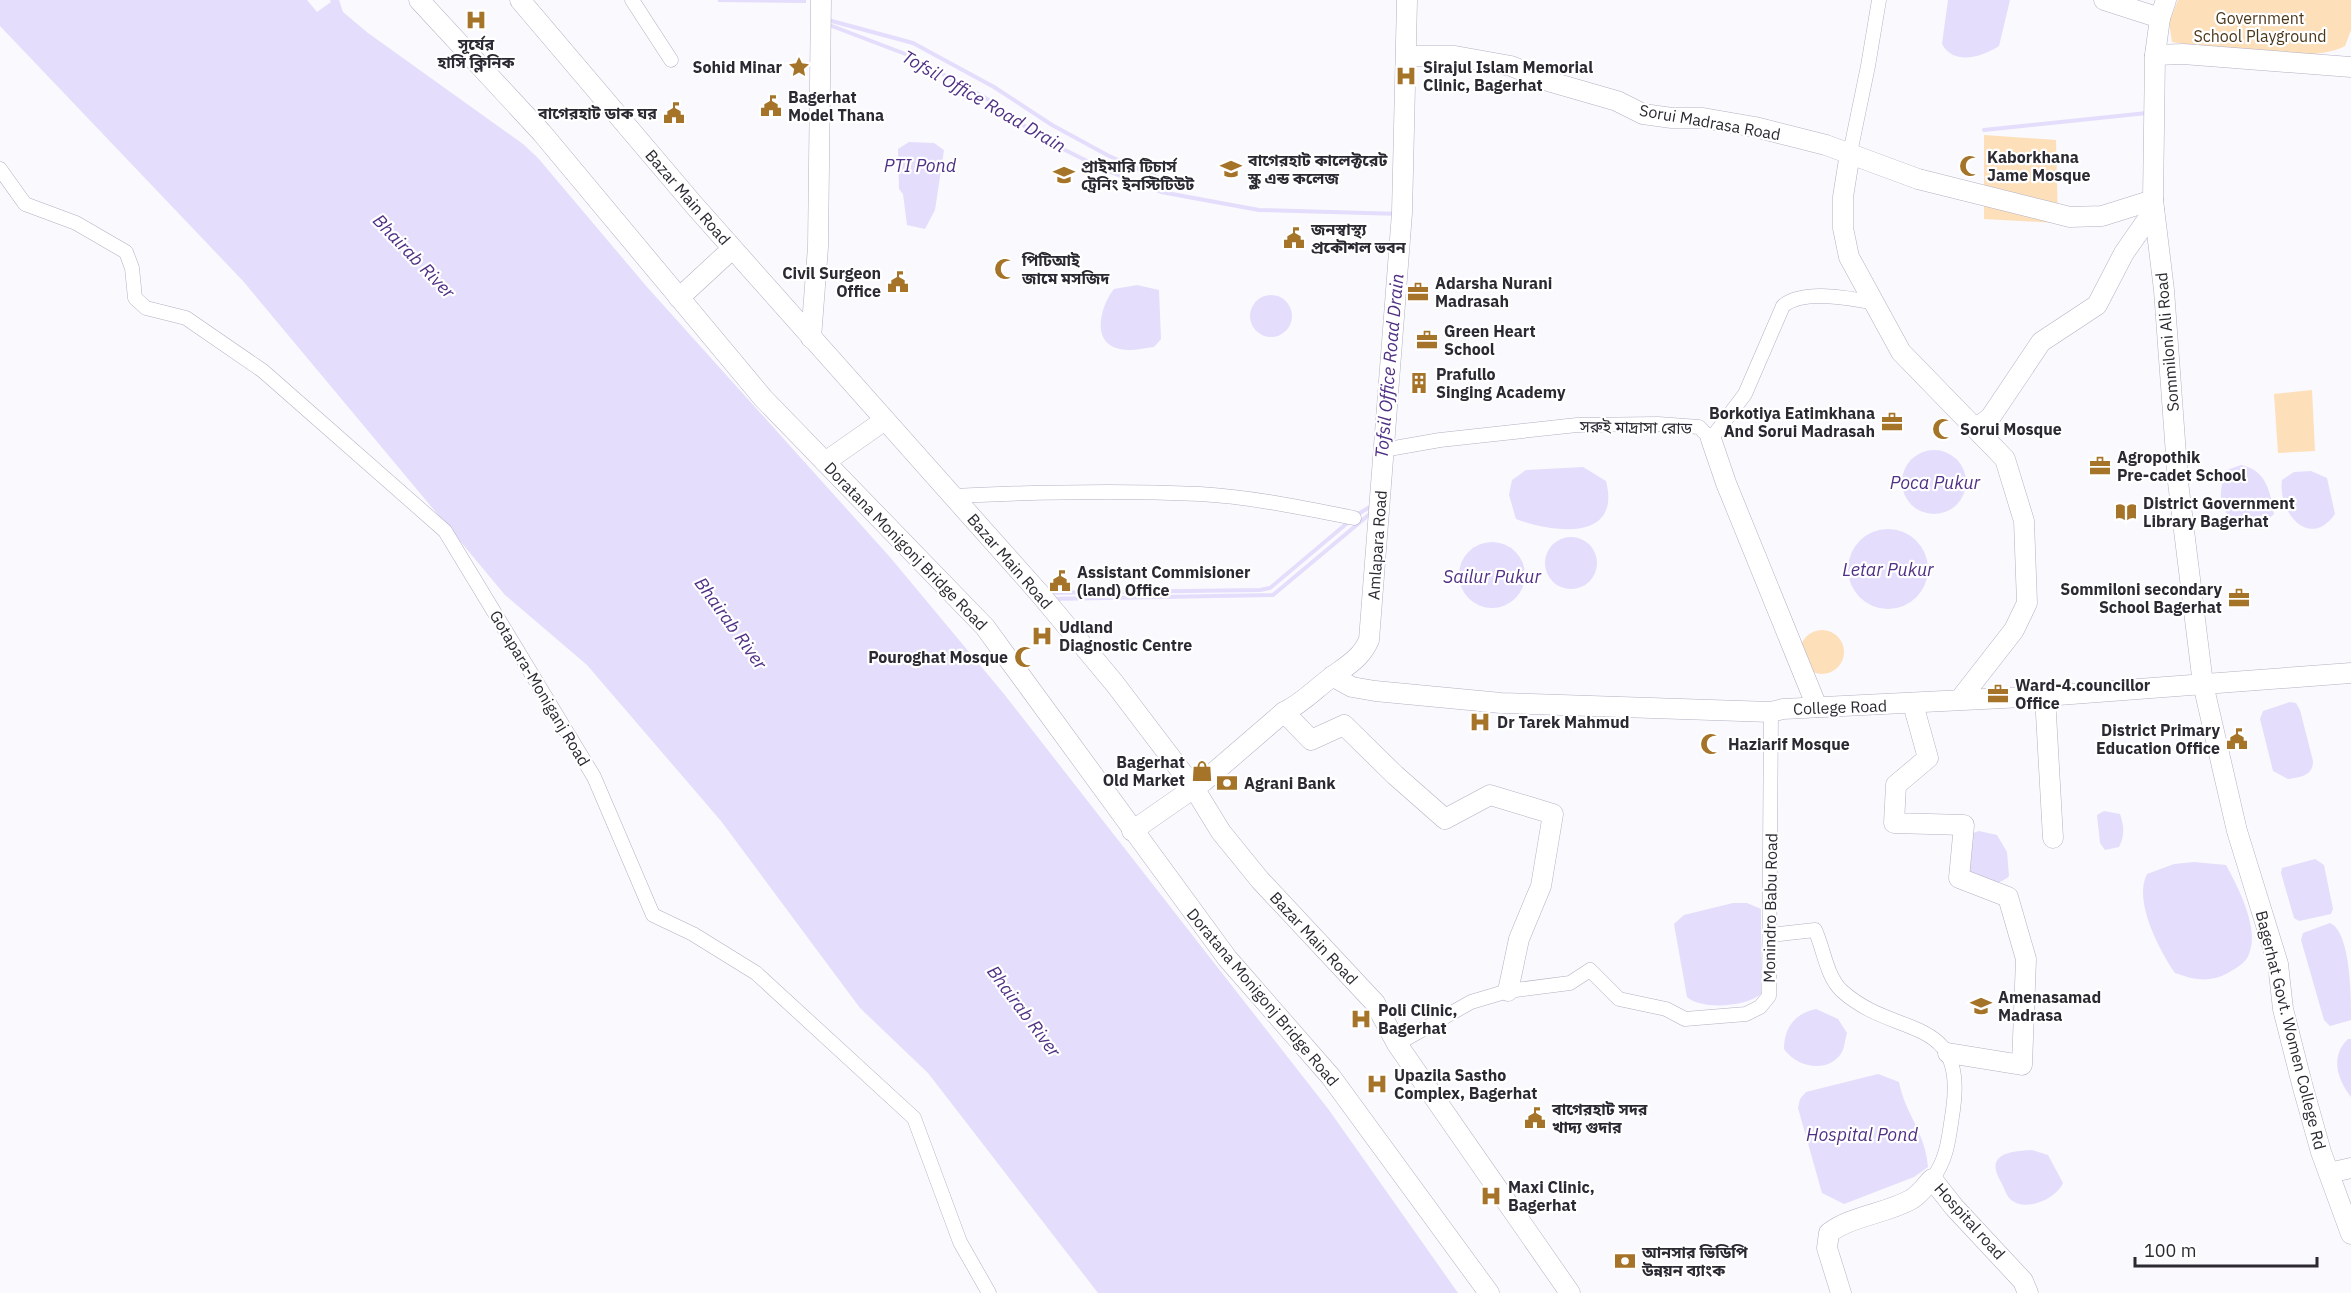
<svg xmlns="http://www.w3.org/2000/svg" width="2351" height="1293" font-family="'IBM Plex Sans','Noto Sans Bengali',sans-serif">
	<rect width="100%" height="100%" fill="#faf9fd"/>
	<g fill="#fddfba">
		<path d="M 2178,0 L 2351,0 L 2351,30 L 2345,46 C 2312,65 2211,48 2172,42 L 2169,22 Z"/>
		<polygon points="1984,135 2056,140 2058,223 1984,219"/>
		<polygon points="2312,390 2315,451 2278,453 2274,394"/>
		<circle cx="1822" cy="652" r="22"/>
	</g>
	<g fill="#e4ddfc">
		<polygon points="0,0 339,0 343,12 368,33 523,144 538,158 647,287 889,556 1004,694 1329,1110 1458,1293 1098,1293 928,1073 860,1008 721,821 587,665 505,595 243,281 0,26"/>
		<polygon points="718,0 806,0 806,3 718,2"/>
		<path d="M 1948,0 L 2010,0 L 1999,46 C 1982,57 1954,66 1942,44 Z"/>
		<polygon points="909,142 934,143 944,150 935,210 925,229 907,225 903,194 899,189 898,149"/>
		<path d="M 1137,285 L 1159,290 L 1161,339 L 1154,347 C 1144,348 1131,352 1120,349 C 1090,343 1101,305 1114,289 Z"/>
		<circle cx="1271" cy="316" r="21"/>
		<circle cx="1934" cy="482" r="32"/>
		<path d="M 2241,465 C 2266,470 2270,491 2274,514 L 2260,526 C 2225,527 2212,501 2227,470 Z"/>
		<path d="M 1583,467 L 1606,481 C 1622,542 1552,533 1516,519 L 1509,495 L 1512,480 L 1526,470 Z"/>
		<path d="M 2311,471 L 2327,478 L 2335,514 C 2309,551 2277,511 2282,480 L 2294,472 Z"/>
		<circle cx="1888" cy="569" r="40"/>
		<circle cx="1571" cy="563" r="26"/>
		<circle cx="1492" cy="575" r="33"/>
		<path d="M 2290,702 L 2296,703 L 2300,710 L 2313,761 C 2313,776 2301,777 2288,779 L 2273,771 L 2260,719 L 2263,711 Z"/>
		<path d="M 2104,811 L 2120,814 C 2124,826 2125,835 2119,847 L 2105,850 L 2100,843 L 2097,815 Z"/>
		<path d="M 1979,831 L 1997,835 L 2007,852 L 2009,876 C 1997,888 1979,883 1969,870 L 1973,833 Z"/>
		<polygon points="2315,859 2324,865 2333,909 2331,914 2299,921 2294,918 2281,873 2282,868"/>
		<path d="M 2194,862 L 2226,865 C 2238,887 2260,929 2249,954 C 2246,963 2236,968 2228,973 C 2209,983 2195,980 2175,973 C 2159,950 2133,900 2147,874 L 2174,864 Z"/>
		<path d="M 1733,903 L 1747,903 L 1761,909 L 1761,994 C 1746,1007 1701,1010 1687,997 L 1674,924 L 1684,915 Z"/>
		<path d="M 2330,923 C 2351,932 2351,999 2351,1020 L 2330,1026 L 2324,1020 L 2301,940 L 2303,933 Z"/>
		<path d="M 1816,1009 L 1838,1019 L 1847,1033 C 1845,1039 1845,1046 1842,1052 C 1829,1074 1797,1068 1784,1049 C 1784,1028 1795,1013 1816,1009 Z"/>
		<path d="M 2348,1039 L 2351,1039 L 2351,1097 C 2337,1079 2330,1056 2348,1039 Z"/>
		<path d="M 1878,1074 L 1899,1082 C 1905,1114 1925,1131 1928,1167 L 1914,1177 L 1844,1204 L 1822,1193 L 1798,1108 L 1800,1099 L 1806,1092 Z"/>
		<path d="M 2032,1150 L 2048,1155 L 2063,1183 C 2056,1199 2025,1213 2010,1199 C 2006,1195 2004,1187 2001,1182 C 1984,1154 2010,1151 2032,1150 Z"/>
	</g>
	<polygon fill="#faf9fd" points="307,0 330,0 331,2 317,12"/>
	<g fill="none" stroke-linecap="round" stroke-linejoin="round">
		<g stroke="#e4ddfc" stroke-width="4">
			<polyline points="828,20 913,43 994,87 1052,125 1109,156 1164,180"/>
			<polygon points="824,23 908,55 989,100 1041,138 1103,169 1161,192 1259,210 1401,214 1377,508 1273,595 1049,599 814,336 821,226"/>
			<polyline points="1984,130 2147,113"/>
			<polygon points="1380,501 1371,630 1364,650 1352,663 1333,675 1298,705 1284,712 1253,741 1199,776 1196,791 1119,689 1040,593 1260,590 1270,588 1358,514"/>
		</g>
		<defs>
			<g id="street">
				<polyline points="632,0 671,60"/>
				<polyline points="1850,153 1868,66 1879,0"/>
				<polyline points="0,169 25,204 76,223 126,252 132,268 135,298 146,308 186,318 263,371 445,531 594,777 653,915 693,934 756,973 914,1118 960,1242 989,1293"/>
				<path d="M 1383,450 L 1440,440 L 1577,425 L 1658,424 L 1699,427 L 1711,439 L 1745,394 L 1783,306 C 1803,289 1850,298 1875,303"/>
				<path d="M 953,496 C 1035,492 1118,490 1200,494 C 1252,497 1303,508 1354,518"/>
				<path d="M 1770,935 L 1815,930 C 1824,949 1826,976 1842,991 C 1895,1039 1967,1013 1953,1110 C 1949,1135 1948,1159 1932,1179"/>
				<polyline points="1397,1044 1471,1002 1508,991 1570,983 1590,970 1619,999 1666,1009 1685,1019 1746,1014 1760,1007 1769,996 1771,712"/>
			</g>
			<g id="secondary">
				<polyline points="419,0 542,133 763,398 985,627 1227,958 1331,1077 1489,1293"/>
				<polyline points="520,0 694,205 1040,594 1115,684 1194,788 1221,832 1260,880 1375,1003 1397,1044 1570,1293"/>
				<polyline points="2104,0 2160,18"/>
				<polyline points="2166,0 2160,18 2155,55 2153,200 2164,290 2178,482 2203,684 2237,831 2278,964 2283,1009 2302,1084 2321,1152 2351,1234"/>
				<polyline points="2155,55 2183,54 2351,67"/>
				<polyline points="1406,56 1455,56 1511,66 1551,82 1617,101 1643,114 1672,118 1703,118 1755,127 1826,145 1918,179 2070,217 2102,216 2153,200"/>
				<polyline points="1850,153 1843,197 1843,228 1849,257 1901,352 2005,459 2024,521 2027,603 2014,630 1961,698"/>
				<polyline points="679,298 732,249"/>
				<polyline points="811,338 818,247 821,0"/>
				<polyline points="1976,428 1990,418 2041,342 2097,305 2124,253 2154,210"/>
				<polyline points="1711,439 1726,483 1817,707"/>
				<polyline points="825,462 885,420"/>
				<polyline points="1332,676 1352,687 1375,691 1501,703 1771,712 1783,709 2045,696 2351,673"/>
				<polyline points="2045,696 2053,838"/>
				<polyline points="1913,704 1928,758 1896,785 1894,823 1964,825 1959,878 2008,897 2026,959 2022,1065 1948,1053"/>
				<polyline points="1284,712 1311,740 1344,725 1395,775 1445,819 1490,795 1553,814 1541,886 1519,939 1508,991"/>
				<path d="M 1132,831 L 1204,781 L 1284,712 C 1303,703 1316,688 1333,676 C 1348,665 1361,658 1369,640 L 1402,213 L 1407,0"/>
				<polyline points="2329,1173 2351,1168"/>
				<path d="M 1841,1293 L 1827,1248 L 1829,1233 C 1853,1215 1886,1214 1912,1199 C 1920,1194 1926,1185 1932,1179 L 1954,1207 L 2023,1281 L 2028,1293"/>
			</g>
		</defs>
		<use href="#street" stroke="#b5b0c3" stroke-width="15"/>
		<use href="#secondary" stroke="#b5b0c3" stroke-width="21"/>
		<use href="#street" stroke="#fff" stroke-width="14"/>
		<use href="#secondary" stroke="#fff" stroke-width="20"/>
	</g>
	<defs>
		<symbol id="hospital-bare" viewBox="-9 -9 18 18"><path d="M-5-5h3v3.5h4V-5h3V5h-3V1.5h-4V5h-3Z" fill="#a57429" stroke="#fff" stroke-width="2.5" paint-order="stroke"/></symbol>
		<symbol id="sight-bare" viewBox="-9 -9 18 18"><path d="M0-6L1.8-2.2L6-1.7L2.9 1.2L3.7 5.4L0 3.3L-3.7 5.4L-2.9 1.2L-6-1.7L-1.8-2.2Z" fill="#a57429" stroke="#fff" stroke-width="2.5" paint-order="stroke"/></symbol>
		<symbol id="civic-bare" viewBox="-9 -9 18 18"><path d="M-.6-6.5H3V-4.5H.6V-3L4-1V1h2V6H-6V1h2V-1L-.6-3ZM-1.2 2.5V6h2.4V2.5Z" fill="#a57429" stroke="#fff" stroke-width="2.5" paint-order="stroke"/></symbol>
		<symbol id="mosque-bare" viewBox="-9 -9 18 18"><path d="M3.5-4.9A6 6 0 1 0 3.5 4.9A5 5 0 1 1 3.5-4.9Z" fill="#a57429" stroke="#fff" stroke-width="2.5" paint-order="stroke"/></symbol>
		<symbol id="school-bare" viewBox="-9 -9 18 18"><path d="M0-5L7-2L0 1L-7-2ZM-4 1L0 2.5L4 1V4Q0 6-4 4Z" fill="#a57429" stroke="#fff" stroke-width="2.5" paint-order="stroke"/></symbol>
		<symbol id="office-bare" viewBox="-9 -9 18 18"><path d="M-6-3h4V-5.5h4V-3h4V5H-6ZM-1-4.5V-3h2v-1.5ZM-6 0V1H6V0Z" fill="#a57429" stroke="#fff" stroke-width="2.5" paint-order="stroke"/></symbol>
		<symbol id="building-bare" viewBox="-9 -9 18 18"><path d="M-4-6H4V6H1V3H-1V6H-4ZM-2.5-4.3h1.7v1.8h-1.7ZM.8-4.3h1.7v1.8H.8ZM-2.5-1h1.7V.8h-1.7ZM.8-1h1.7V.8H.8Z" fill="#a57429" stroke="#fff" stroke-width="2.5" paint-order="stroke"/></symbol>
		<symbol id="library-bare" viewBox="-9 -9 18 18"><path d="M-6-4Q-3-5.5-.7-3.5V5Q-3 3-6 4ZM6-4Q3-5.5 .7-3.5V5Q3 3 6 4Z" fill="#a57429" stroke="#fff" stroke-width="2.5" paint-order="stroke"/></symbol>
		<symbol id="shop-bare" viewBox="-9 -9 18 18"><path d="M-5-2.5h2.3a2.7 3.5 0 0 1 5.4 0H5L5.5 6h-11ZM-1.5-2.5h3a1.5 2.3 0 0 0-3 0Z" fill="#a57429" stroke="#fff" stroke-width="2.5" paint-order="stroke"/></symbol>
		<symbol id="bank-bare" viewBox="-9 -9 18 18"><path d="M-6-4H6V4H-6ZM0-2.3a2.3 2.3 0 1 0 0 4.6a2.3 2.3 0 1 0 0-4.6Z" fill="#a57429" stroke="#fff" stroke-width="2.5" paint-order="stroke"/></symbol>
	</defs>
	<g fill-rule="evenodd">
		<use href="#hospital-bare" x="461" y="5" width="30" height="30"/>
		<use href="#sight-bare" x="784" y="52" width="30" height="30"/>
		<use href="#hospital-bare" x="1391" y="61" width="30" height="30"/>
		<use href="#civic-bare" x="756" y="91" width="30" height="30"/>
		<use href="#civic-bare" x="659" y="98" width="30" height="30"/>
		<use href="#mosque-bare" x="1955" y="151" width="30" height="30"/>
		<use href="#school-bare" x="1216" y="154" width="30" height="30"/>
		<use href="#school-bare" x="1049" y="160" width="30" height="30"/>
		<use href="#civic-bare" x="1279" y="223" width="30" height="30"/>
		<use href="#mosque-bare" x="990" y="254" width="30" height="30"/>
		<use href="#civic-bare" x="883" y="267" width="30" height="30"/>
		<use href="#office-bare" x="1403" y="277" width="30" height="30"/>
		<use href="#office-bare" x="1412" y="325" width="30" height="30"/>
		<use href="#building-bare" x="1404" y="368" width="30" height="30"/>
		<use href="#office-bare" x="1877" y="407" width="30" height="30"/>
		<use href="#mosque-bare" x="1928" y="414" width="30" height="30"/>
		<use href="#office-bare" x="2085" y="451" width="30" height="30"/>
		<use href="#library-bare" x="2111" y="497" width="30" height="30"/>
		<use href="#civic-bare" x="1045" y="566" width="30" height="30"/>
		<use href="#office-bare" x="2224" y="583" width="30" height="30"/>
		<use href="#hospital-bare" x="1027" y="621" width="30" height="30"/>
		<use href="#mosque-bare" x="1010" y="642" width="30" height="30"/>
		<use href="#office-bare" x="1983" y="679" width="30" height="30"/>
		<use href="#hospital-bare" x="1465" y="707" width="30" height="30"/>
		<use href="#civic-bare" x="2222" y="724" width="30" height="30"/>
		<use href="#mosque-bare" x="1696" y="729" width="30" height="30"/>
		<use href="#shop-bare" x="1187" y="756" width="30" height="30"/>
		<use href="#bank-bare" x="1212" y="768" width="30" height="30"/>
		<use href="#school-bare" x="1966" y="991" width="30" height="30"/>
		<use href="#hospital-bare" x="1346" y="1004" width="30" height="30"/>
		<use href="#hospital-bare" x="1362" y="1069" width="30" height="30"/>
		<use href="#civic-bare" x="1520" y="1103" width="30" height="30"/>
		<use href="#hospital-bare" x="1476" y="1181" width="30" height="30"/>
		<use href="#bank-bare" x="1610" y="1246" width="30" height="30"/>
	</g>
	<g text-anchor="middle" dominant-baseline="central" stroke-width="4.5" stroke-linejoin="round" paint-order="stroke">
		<g font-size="16" fill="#4d3719" stroke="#fff">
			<text x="2260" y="18">Government<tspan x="2260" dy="18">School Playground</tspan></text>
		</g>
		<g font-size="16" font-weight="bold" fill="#2b2931" stroke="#fff" text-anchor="start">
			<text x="476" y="44" text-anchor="middle">সূর্যের<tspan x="476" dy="18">হাসি ক্লিনিক</tspan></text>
			<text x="782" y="67" text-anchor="end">Sohid Minar</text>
			<text x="1423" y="67">Sirajul Islam Memorial<tspan x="1423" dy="18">Clinic, Bagerhat</tspan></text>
			<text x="788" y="97">Bagerhat<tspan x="788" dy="18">Model Thana</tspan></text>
			<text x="657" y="113" text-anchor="end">বাগেরহাট ডাক ঘর</text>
			<text x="1987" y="157">Kaborkhana<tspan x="1987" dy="18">Jame Mosque</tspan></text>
			<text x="1248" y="160">বাগেরহাট কালেক্টরেট<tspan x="1248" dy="18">স্কুল এন্ড কলেজ</tspan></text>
			<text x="1081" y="166">প্রাইমারি টিচার্স<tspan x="1081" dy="18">ট্রেনিং ইনস্টিটিউট</tspan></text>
			<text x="1311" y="229">জনস্বাস্থ্য<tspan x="1311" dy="18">প্রকৌশল ভবন</tspan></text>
			<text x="1022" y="260">পিটিআই<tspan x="1022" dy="18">জামে মসজিদ</tspan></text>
			<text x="881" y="273" text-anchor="end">Civil Surgeon<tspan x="881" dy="18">Office</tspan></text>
			<text x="1435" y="283">Adarsha Nurani<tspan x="1435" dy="18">Madrasah</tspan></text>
			<text x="1444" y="331">Green Heart<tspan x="1444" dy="18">School</tspan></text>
			<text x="1436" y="374">Prafullo<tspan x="1436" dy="18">Singing Academy</tspan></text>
			<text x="1875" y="413" text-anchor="end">Borkotiya Eatimkhana<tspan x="1875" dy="18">And Sorui Madrasah</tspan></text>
			<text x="1960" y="429">Sorui Mosque</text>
			<text x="2117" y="457">Agropothik<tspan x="2117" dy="18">Pre-cadet School</tspan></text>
			<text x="2143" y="503">District Government<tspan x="2143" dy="18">Library Bagerhat</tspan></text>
			<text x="1077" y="572">Assistant Commisioner<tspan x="1077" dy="18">(land) Office</tspan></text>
			<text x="2222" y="589" text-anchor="end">Sommiloni secondary<tspan x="2222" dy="18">School Bagerhat</tspan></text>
			<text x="1059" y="627">Udland<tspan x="1059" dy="18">Diagnostic Centre</tspan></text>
			<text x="1008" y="657" text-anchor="end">Pouroghat Mosque</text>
			<text x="2015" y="685">Ward-4.councillor<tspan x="2015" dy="18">Office</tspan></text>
			<text x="1497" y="722">Dr Tarek Mahmud</text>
			<text x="2220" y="730" text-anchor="end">District Primary<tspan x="2220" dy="18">Education Office</tspan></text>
			<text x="1728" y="744">Haziarif Mosque</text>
			<text x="1185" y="762" text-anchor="end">Bagerhat<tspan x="1185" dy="18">Old Market</tspan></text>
			<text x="1244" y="783">Agrani Bank</text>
			<text x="1998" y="997">Amenasamad<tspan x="1998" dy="18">Madrasa</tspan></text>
			<text x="1378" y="1010">Poli Clinic,<tspan x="1378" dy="18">Bagerhat</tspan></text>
			<text x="1394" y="1075">Upazila Sastho<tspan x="1394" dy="18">Complex, Bagerhat</tspan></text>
			<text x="1552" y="1109">বাগেরহাট সদর<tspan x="1552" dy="18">খাদ্য গুদার</tspan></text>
			<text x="1508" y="1187">Maxi Clinic,<tspan x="1508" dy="18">Bagerhat</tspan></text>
			<text x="1642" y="1252">আনসার ভিডিপি<tspan x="1642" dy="18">উন্নয়ন ব্যাংক</tspan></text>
		</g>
		<g font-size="16" fill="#2b2931" stroke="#fff">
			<text transform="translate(1710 122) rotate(10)">Sorui Madrasa Road</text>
			<text transform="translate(688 197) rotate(49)">Bazar Main Road</text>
			<text transform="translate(2167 342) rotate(-95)">Sommiloni Ali Road</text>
			<text transform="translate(1636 427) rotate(1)">সরুই মাদ্রাসা রোড</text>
			<text transform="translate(1377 545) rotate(-86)">Amlapara Road</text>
			<text transform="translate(906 546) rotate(46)">Doratana Monigonj Bridge Road</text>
			<text transform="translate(1010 561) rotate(49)">Bazar Main Road</text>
			<text transform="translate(540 688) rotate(59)">Gotapara-Moniganj Road</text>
			<text transform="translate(1840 707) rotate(-2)">College Road</text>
			<text transform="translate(1770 908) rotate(-89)">Monindro Babu Road</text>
			<text transform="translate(1314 938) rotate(47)">Bazar Main Road</text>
			<text transform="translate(1263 997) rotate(50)">Doratana Monigonj Bridge Road</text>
			<text transform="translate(2291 1030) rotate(76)">Bagerhat Govt. Women College Rd</text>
			<text transform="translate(1970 1221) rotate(48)">Hospital road</text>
		</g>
		<g font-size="18" font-style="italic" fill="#503085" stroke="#fff">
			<text transform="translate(984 101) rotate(30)">Tofsil Office Road Drain</text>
			<text x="920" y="165">PTI Pond</text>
			<text transform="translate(414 256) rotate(46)">Bhairab River</text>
			<text transform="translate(1389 366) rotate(-85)">Tofsil Office Road Drain</text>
			<text x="1935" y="482">Poca Pukur</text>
			<text x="1888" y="569">Letar Pukur</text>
			<text x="1492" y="576">Sailur Pukur</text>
			<text transform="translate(731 623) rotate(54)">Bhairab River</text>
			<text transform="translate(1024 1011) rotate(53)">Bhairab River</text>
			<text x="1862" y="1134">Hospital Pond</text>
		</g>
	</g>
	<path d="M2135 1257v9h182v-9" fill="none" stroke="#2b2931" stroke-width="3"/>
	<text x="2144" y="1257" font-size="18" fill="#2b2931" stroke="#ffffff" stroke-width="4.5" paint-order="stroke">100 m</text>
</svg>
